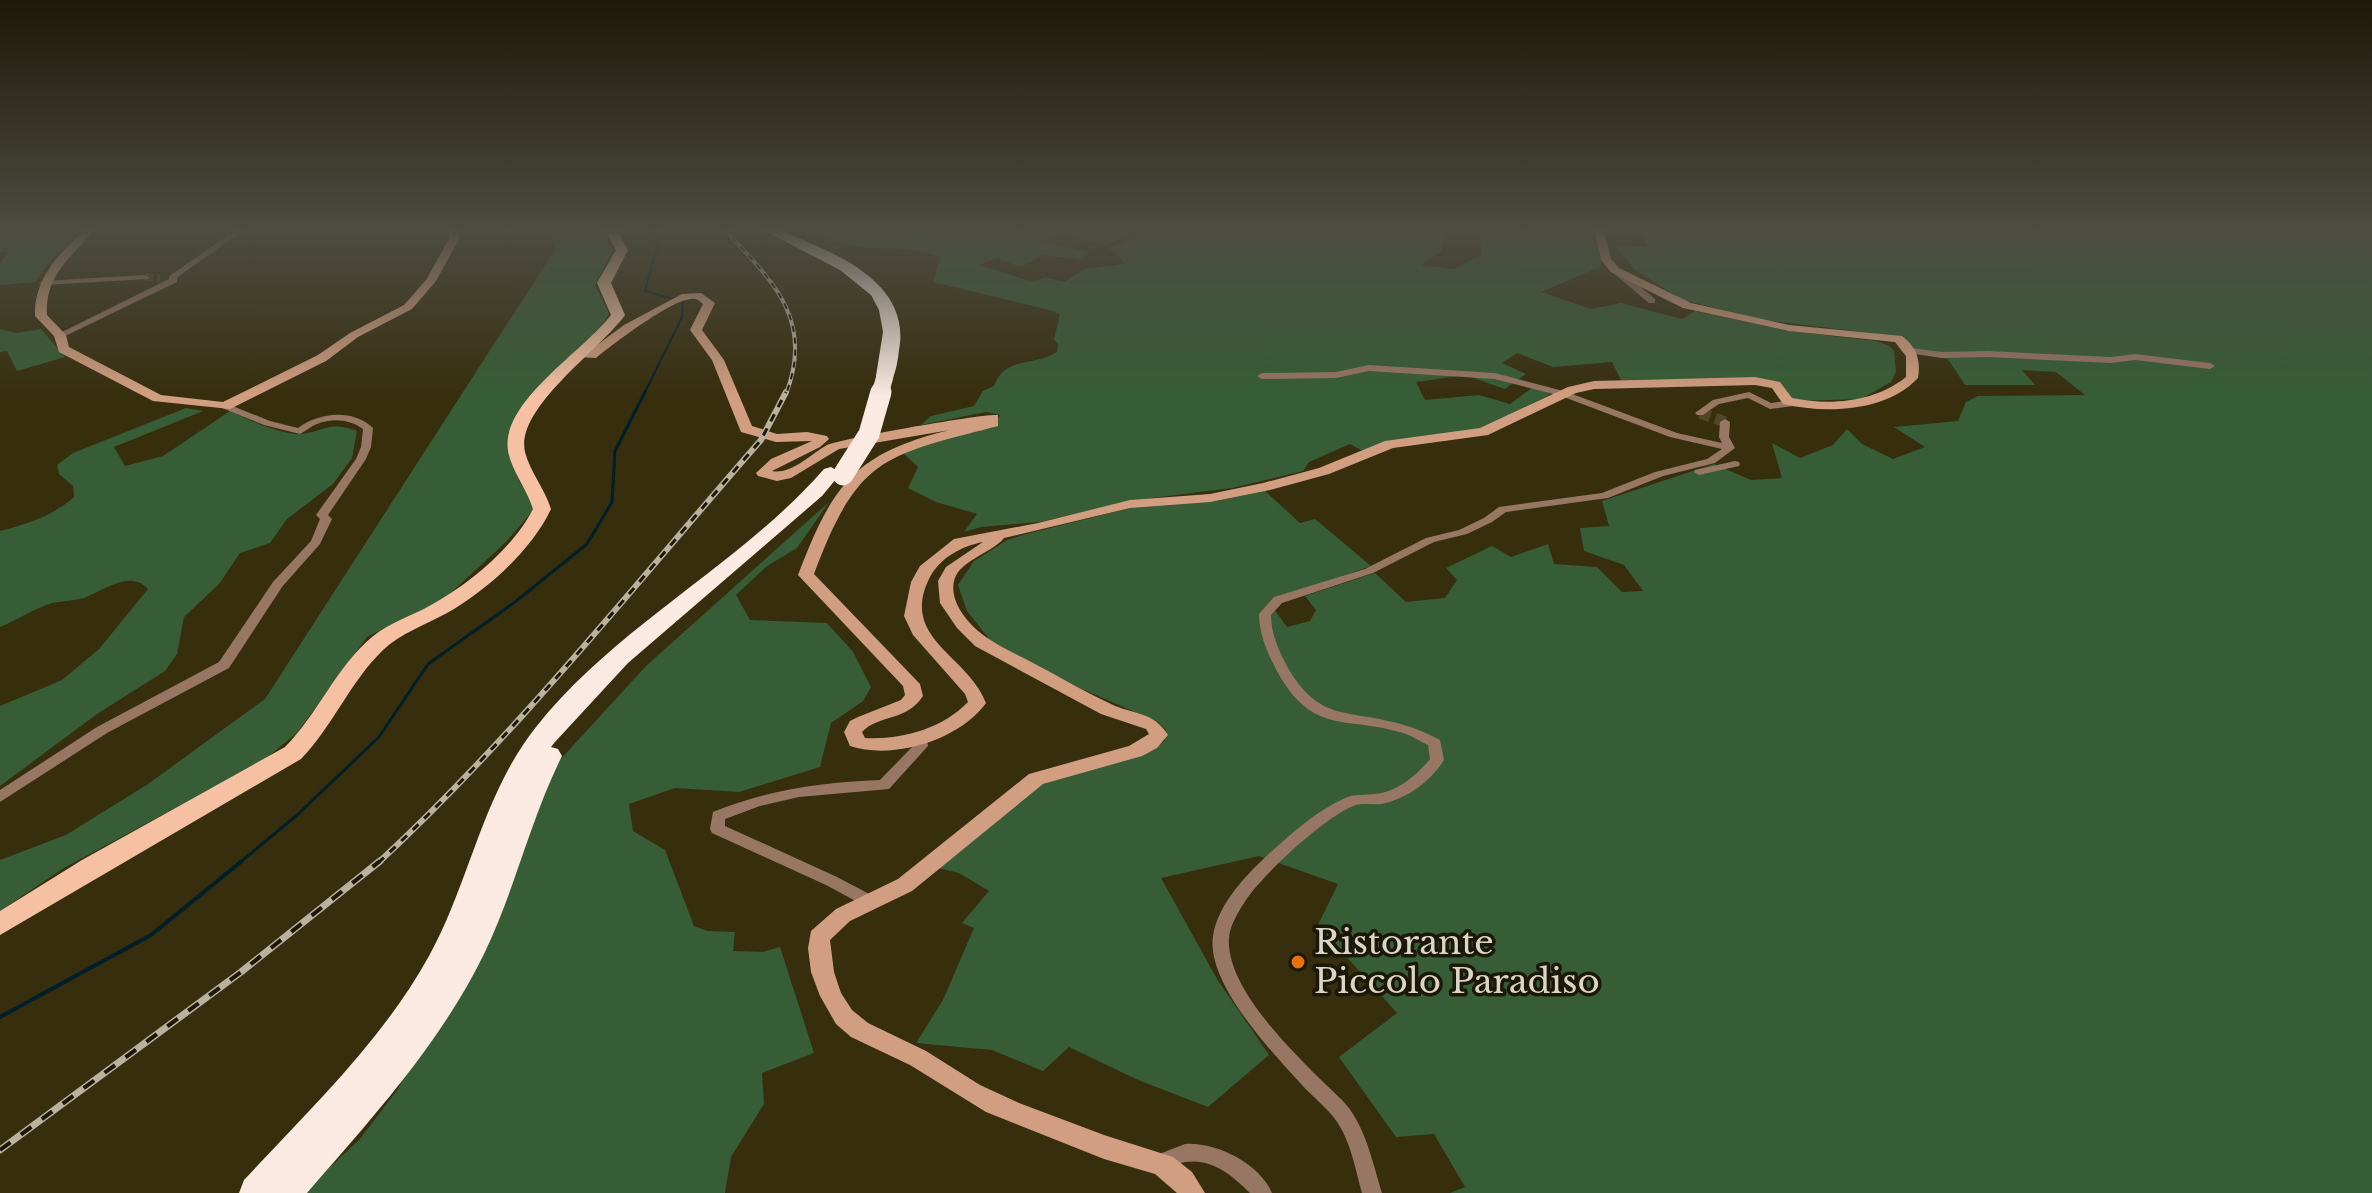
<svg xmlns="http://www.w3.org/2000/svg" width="2372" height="1193" font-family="'Libre Baskerville',serif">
	<rect width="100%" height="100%" fill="#372e0e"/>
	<g fill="#365d35">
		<polygon points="0,229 81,229 82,231 52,258 35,282 0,285 0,264 7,253 0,251"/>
		<polygon points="551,229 602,229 612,251 595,285 609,314 599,330 513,427 508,449 519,481 536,507 506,542 443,600 367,637 297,733 264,760 64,868 0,911 0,860 66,835 148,784 265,699 556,248"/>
		<path d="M 814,229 L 1138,229 L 1107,245 L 1057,234 L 1043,241 L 1089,252 L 1082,260 L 1043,255 L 1020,267 L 997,258 L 980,265 L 1033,282 L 1045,277 L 1064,282 L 1085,269 L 1125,264 L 1114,251 L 1107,250 L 1138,234 L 1158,234 L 1158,229 L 1446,229 L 1442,251 L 1421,265 L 1454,269 L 1481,255 L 1481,229 L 1593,229 L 1602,266 L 1541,292 L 1591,309 L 1621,303 L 1682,319 L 1695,311 L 1790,331 L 1876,341 L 1889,346 L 1894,351 L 1896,372 L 1891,382 L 1861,399 L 1796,401 L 1754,378 L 1621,380 L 1612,362 L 1553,367 L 1517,353 L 1502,363 L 1526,374 L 1505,389 L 1465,375 L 1416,382 L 1425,400 L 1479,395 L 1510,404 L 1533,387 L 1551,394 L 1486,427 L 1363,451 L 1350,444 L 1309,462 L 1303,471 L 1232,488 L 1128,501 L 1040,522 L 981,527 L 964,532 L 977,514 L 936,502 L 908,488 L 918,467 L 902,452 L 994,426 L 1000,415 L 986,412 L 921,425 L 931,416 L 974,406 L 983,391 L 994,386 C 1005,356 1033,367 1057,352 L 1058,345 L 1054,339 L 1060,315 L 1053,311 L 933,282 L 940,257 C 901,240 850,259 814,229 Z"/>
		<polygon points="1639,229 2372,229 2372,1193 1450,1193 1465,1187 1434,1134 1396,1137 1339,1057 1397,1013 1318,925 1338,884 1259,856 1161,878 1217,979 1269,1055 1208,1107 1138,1080 1069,1047 1043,1071 992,1050 916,1043 943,1000 974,928 962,923 989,891 959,873 938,868 1037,786 1154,750 1165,740 1166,730 1158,722 1045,673 991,641 967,611 958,585 974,561 1007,540 1026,534 1142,505 1264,490 1300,523 1315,519 1371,566 1269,602 1287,627 1310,621 1316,610 1305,596 1375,573 1406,602 1445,598 1457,580 1446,568 1492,546 1511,557 1548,544 1554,564 1597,567 1622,592 1643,591 1624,565 1584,551 1580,528 1609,526 1602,501 1714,464 1751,480 1782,478 1772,443 1800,458 1833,445 1847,429 1862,444 1893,459 1925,447 1894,427 1958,421 1966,402 1978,396 2085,395 2056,372 2022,370 2035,385 1965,385 1948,359 1919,354 1897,336 1764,320 1683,300 1635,270 1615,245 1648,247"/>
		<polygon points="0,329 16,333 41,329 65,357 17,371 7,351 0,352"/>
		<path d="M 186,408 L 203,411 L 114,447 L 125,466 L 163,456 L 230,411 C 250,420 273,432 296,434 C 320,435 326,419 357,431 L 352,458 L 333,484 L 287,519 L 270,543 L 240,553 L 219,584 L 184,617 L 177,654 L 165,671 L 97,714 L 0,786 L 0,706 L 62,680 L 99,649 L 148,589 C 130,569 103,591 84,598 C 73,601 63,601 52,603 C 35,608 17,620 0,627 L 0,531 C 27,524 53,516 74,497 L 73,486 L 59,474 L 57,465 L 73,453 Z"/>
		<polygon points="829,502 797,548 767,566 736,595 750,620 827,623 853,652 871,687 863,701 831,723 820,767 739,792 675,788 629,804 633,831 665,850 694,926 707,931 735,932 733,951 763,952 780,947 814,1053 762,1073 764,1104 731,1157 725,1193 302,1193 359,1140 398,1089 558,762 646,666"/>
	</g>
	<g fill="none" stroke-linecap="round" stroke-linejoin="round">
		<polyline stroke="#001f28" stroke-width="2" points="644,394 682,317 683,302 645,291 659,239 654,229"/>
		<polyline stroke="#001f28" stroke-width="3" points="239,863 296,816 379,737 428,664 515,602 587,544 612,502 615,451 645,392"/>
		<polyline stroke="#001f28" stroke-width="4" points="0,1017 151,935 242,861"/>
		<polyline stroke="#504729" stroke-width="8" stroke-dasharray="8 4" stroke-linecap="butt" points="145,277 160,278"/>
		<polyline stroke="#504729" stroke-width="11" stroke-dasharray="11 5" stroke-linecap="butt" points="1700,413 1725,422"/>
		<g fill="#977664" fill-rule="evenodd">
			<polygon points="237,229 246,229 183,273 177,278 177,282 63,337 57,337 56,335 169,279 169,276 178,270"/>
			<polygon points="1612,268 1618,268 1655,299 1655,303 1649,303 1612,272"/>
			<polygon points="145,275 149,277 148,279 43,285 39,283 43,281"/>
			<polygon points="1911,348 1942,352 1988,351 2111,357 2135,354 2210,363 2215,366 2210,369 2135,360 2111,363 1988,357 1942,358 1908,353 1906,351"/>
			<path d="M 1369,365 L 1495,373 L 1567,392 L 1677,433 L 1722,443 L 1719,437 L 1720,422 L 1725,419 L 1730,422 L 1729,437 L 1735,448 L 1715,463 L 1663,476 L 1608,498 L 1506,512 L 1492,522 L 1467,534 L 1434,542 L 1373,573 L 1282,603 L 1271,615 C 1271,634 1279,651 1288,668 C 1318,719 1343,710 1393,722 C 1410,726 1425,732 1440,740 L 1444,760 C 1430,782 1407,799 1381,804 C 1373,805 1364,803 1356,805 C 1328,814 1263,874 1246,900 C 1239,911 1230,924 1229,938 C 1226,986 1287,1046 1319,1078 C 1329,1088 1340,1097 1349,1108 C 1367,1133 1373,1164 1382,1193 L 1362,1193 C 1355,1168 1351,1141 1335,1119 C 1325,1106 1312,1096 1301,1084 C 1271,1051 1206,983 1213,936 C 1218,903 1248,873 1271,852 C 1293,832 1318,810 1345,798 C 1355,794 1364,795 1375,794 C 1397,792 1416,776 1430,759 L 1428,745 C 1421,742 1414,737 1406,734 C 1349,715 1314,737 1278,673 C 1268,654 1259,635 1259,614 L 1274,597 L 1365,569 L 1426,538 L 1459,530 L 1484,518 L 1499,507 L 1602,493 L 1655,472 L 1707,459 L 1722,449 L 1670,437 L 1561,396 L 1495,379 L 1369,371 L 1336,378 L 1262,379 L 1257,376 L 1262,373 L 1336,372 Z"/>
			<polygon points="1749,392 1771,403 1793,400 1798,403 1793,406 1770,409 1748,398 1719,404 1703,415 1697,415 1695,413 1713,400"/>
			<path d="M 225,403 L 270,421 L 298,428 C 320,412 353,409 373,428 L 371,447 L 366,459 L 328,515 L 332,519 L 320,544 L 282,587 L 229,668 L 107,733 L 0,802 L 0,790 L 97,727 L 219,662 L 273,582 L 311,541 L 320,519 L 316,515 L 356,459 L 361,447 L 363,429 C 349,419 333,418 317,424 C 311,426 306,431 300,434 L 264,425 L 222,408 L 222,404 Z"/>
			<polygon points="1735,461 1739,462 1740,464 1739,466 1699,475 1694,472 1695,470"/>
			<path d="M 921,731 L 926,733 L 928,746 L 889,789 L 799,797 L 760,806 L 725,819 L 725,826 L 837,877 L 875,897 L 877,901 L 875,905 L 869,907 L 863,905 L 826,885 L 712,833 L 710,829 L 713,812 C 767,790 822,782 880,780 L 914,745 L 916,733 Z"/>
			<path d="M 1185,1144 C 1216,1142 1259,1163 1272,1193 L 1250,1193 C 1233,1176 1212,1158 1186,1162 C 1177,1163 1169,1168 1161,1171 L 1154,1168 L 1152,1162 L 1154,1156 Z"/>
		</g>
		<g fill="#d29e81" fill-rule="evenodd">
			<path d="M 81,229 L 91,229 L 91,234 C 68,260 45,277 47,315 L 66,335 L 69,347 L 161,395 L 223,402 L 318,355 L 350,333 L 404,305 L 426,280 L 449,239 L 448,229 L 458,229 L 459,239 L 436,281 L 412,309 L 358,337 L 326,361 L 230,409 L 153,401 L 59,352 L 54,336 L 35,316 C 34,280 56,257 81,233 Z"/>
			<path d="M 1594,229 L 1604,229 L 1611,259 L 1619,268 L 1691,303 L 1789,325 L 1902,336 C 1917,347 1921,361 1918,378 C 1886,412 1826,414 1783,404 L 1772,388 L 1755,385 L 1594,389 L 1576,393 L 1488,435 L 1393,448 L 1329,474 L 1270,490 L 1210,502 L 1130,508 L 1004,538 C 991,554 959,560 954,581 C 949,603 970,626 986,637 C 1001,648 1019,655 1035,664 C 1060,677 1085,692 1111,704 C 1134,715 1153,711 1168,735 L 1157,748 L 1142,756 L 1043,784 L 912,891 L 850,921 L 830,940 L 834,972 L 841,993 L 852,1010 L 868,1023 L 926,1051 L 980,1085 L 1019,1103 L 1104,1135 L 1173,1157 L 1192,1172 L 1205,1193 L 1177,1193 L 1155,1174 L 1104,1159 L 986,1112 L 910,1065 L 851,1037 L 836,1024 L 820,996 L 811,972 L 808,948 L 811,931 L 836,909 L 898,879 L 1029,774 L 1129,746 L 1149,734 L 1146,729 L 1101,714 L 975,646 L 957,628 L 940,603 L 938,581 L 946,567 L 983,542 C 962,546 939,558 929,579 C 900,639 968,655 986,703 L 983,707 C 955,741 892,760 850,746 L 844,732 L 850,721 L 858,717 L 901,700 L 905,695 L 903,686 L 798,575 C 832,486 854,453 950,430 L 839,449 L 791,478 L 777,481 L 758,476 L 756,473 L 771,459 L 812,441 L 776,442 L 741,432 L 712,360 L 690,330 L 703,304 C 699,301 697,298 691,299 C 671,300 613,344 596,358 L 578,357 L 578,351 L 589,351 L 624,325 L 682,294 L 701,293 L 715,303 L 702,330 L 724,360 L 752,426 L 777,434 L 807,432 L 827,436 L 829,439 L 820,447 L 772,471 C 791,475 811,454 827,445 C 839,439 984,413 998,415 L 998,426 C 884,456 858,456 814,574 L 920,684 L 923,696 C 906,722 879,714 862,732 L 865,738 C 901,740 942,729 968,702 L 965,694 L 913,635 L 904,616 L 911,582 L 920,566 L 954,539 L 1038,523 L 1130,500 L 1210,494 L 1263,483 L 1319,468 L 1385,441 L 1480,428 L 1568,387 L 1594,381 L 1755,377 L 1780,382 L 1792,398 C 1831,406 1875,402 1906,377 L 1906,356 L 1895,342 L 1789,331 L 1683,308 L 1611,272 L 1601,260 Z"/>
		</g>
		<path fill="#f6c1a3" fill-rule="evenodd" d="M 604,229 L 616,229 L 628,250 L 611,283 L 625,315 C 600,350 515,408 525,452 C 530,472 545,489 551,509 C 532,550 486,591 447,613 C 425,625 401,633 383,650 C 350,682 333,726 301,759 L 0,935 L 0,911 L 82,860 L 285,747 C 318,714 336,667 372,637 C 390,622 412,616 431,605 C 468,585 514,547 533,509 C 527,489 512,472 508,451 C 500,402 584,351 611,315 L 597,283 L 616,250 Z"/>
		<g fill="#faeae1" fill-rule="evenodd">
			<path d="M 761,229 C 783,229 799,238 819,247 C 862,266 909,296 899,350 C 898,360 896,371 892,380 L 885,382 L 876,376 L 883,332 L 879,310 L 871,295 L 840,270 Z"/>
			<path d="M 831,467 L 841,473 L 822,496 L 628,663 L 555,742 L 551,747 L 558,749 L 562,756 C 530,820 515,890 484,954 C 440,1044 372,1118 307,1193 L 239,1193 L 244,1180 C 310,1109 382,1041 429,956 C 470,882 482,795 536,727 C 617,625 739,566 824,469 Z"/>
		</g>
		<defs>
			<path id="rail-far2" d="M 724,229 C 771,280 815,318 786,394"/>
			<path id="rail-far1" d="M 378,863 C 517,734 636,583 761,440 L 786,392"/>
			<polyline id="rail" points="0,1150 241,972 380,861"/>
		</defs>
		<use href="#rail-far2" stroke="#b9b29e" stroke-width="4"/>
		<use href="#rail-far1" stroke="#b9b29e" stroke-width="6"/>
		<use href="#rail" stroke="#b9b29e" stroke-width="7"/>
		<use href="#rail-far2" stroke="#1b1709" stroke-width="2" stroke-dasharray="6" stroke-linecap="butt"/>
		<use href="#rail-far1" stroke="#1b1709" stroke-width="3" stroke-dasharray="8" stroke-linecap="butt"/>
		<use href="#rail" stroke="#1b1709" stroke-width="4" stroke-dasharray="13" stroke-linecap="butt"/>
		<polyline stroke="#faeae1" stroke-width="17" points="880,394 885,376"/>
		<polyline stroke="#faeae1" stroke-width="21" points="843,475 869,434 881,392"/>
	</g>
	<linearGradient id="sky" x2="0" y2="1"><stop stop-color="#1e1908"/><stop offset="0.58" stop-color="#4d4c41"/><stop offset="1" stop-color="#4d4c41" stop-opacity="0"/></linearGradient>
	<rect width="2372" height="396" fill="url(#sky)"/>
	<circle fill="#e8710a" stroke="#1b1709" stroke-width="3" cx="1298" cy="962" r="8"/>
	<g text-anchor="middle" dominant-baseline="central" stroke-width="7" stroke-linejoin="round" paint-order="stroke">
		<g font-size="34" fill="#dbd5c4" stroke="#1b1709" text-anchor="start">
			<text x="1314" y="942">Ristorante<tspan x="1314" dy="39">Piccolo Paradiso</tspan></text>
		</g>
	</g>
</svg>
